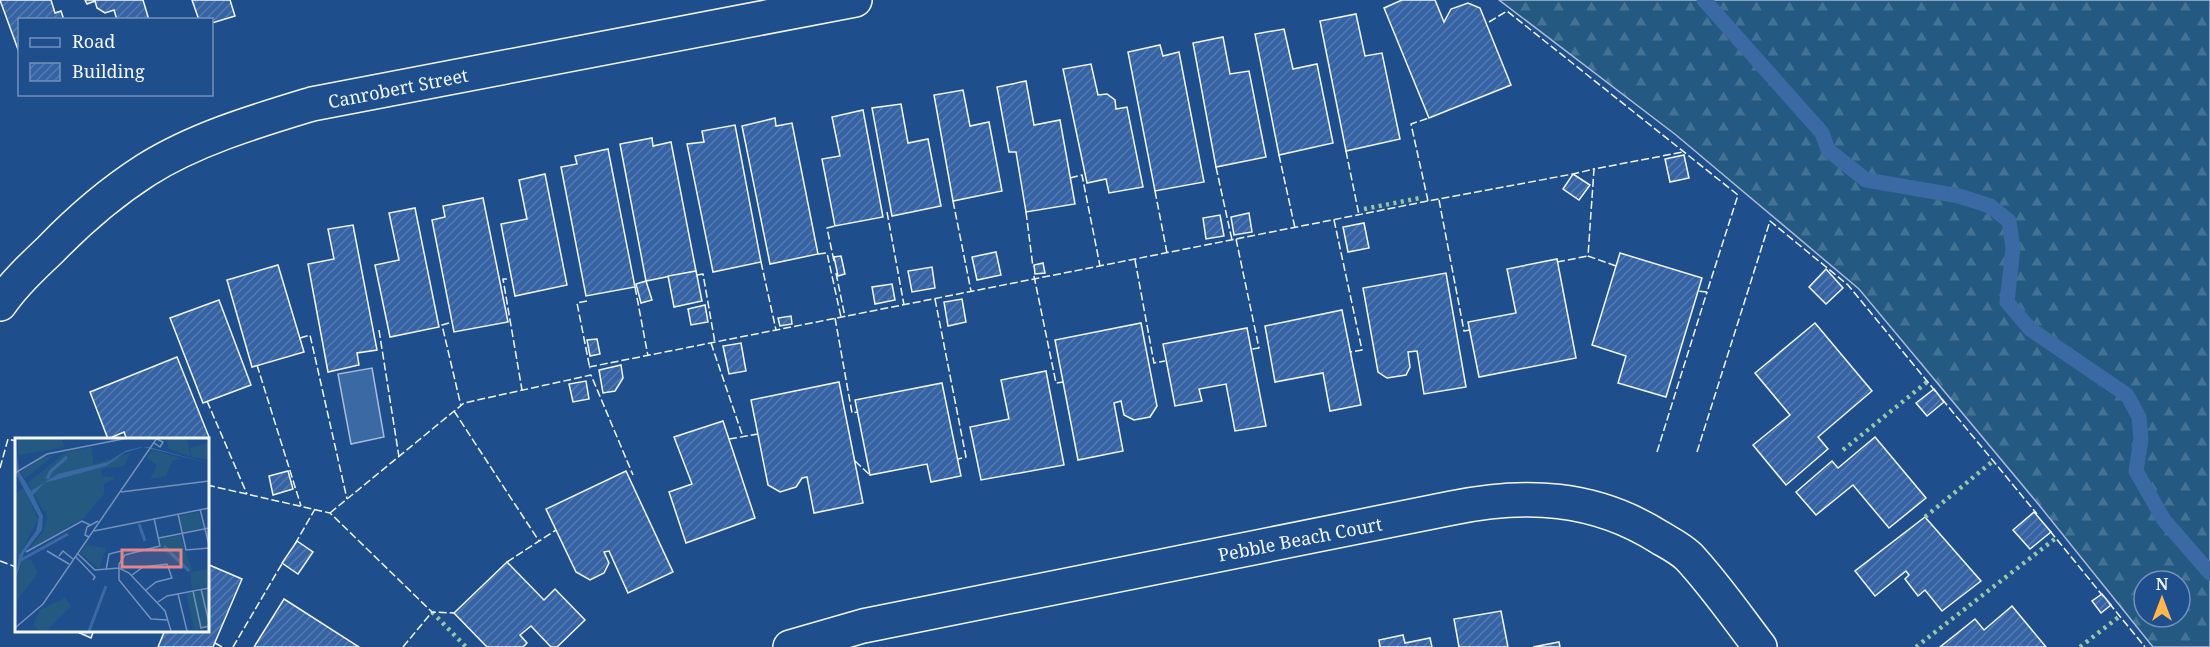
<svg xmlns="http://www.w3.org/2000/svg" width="2210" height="647" font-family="'Noto Serif',serif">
	<defs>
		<pattern id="forest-firs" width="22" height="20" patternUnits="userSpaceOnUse" patternTransform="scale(1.5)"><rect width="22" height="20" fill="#245a82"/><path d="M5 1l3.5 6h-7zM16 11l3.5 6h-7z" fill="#447295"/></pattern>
		<pattern id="building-hatch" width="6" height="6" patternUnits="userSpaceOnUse" patternTransform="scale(1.5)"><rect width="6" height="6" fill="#3563a3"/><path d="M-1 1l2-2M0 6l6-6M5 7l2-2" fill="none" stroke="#537ab1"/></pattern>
	</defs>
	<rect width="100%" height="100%" fill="#1f4e8c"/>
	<path fill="url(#forest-firs)" stroke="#a8bbd7" stroke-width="1.5" fill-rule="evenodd" d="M 1499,0 L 2210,0 L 2210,647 L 2153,647 L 2039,505 L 1859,289 L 1676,135 ZM 2144,581 L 2180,581 L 2180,617 L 2144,617 Z"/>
	<polygon fill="#3b69a3" stroke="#a8bbd7" stroke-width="1.5" points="372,368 384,437 351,444 338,374"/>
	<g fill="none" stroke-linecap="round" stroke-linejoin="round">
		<polyline stroke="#3b69a3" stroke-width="15" points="1704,0 1822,133 1828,150 1866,180 1959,196 1990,206 2009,221 2013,248 2007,302 2030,329 2127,395 2139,417 2141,439 2136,471 2164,520 2210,573"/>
	</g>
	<g fill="url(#building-hatch)" stroke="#f2f6ff" stroke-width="1.5">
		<polygon points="0,0 51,0 55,13 61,11 64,20 20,20 20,55"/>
		<polygon points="85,0 143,0 149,20 117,20 114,10 105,13 97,8 95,1 87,4"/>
		<polygon points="192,0 230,0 235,16 212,23 212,20 199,20"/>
		<polygon points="1402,0 1435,0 1444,22 1451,9 1468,3 1480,8 1511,85 1429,118 1384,8"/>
		<polygon points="1356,14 1365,56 1382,53 1400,139 1346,151 1320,21"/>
		<polygon points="1284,29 1293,69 1317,64 1333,143 1279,155 1255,34"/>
		<polygon points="1223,37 1230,74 1249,71 1266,157 1216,167 1193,43"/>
		<polygon points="1160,45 1163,56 1179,52 1204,182 1155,191 1128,52"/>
		<polygon points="1091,64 1098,95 1107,94 1115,100 1116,109 1127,107 1143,187 1109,193 1106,179 1087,183 1063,69"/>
		<polygon points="1026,81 1034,125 1060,120 1075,204 1026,212 1016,152 1009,152 997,87"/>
		<polygon points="963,90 970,126 989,122 1002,191 953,201 934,95"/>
		<polygon points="901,104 908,143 928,139 941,206 892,216 872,108"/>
		<polygon points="863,110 883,217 835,226 822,159 840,156 832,117"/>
		<polygon points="775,118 776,126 792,123 818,254 770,264 742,126"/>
		<polygon points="735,125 761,262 713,272 687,144 704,142 702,131"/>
		<polygon points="652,138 653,146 671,142 696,271 646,281 620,144"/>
		<polygon points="608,149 635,287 586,296 561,167 577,164 575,156"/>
		<polygon points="1684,155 1689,178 1670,182 1665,159"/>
		<polygon points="545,174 567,285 515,296 501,224 527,219 519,180"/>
		<polygon points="1573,174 1590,185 1579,200 1563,189"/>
		<polygon points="483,198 508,322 454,332 432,220 445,217 443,206"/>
		<polygon points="415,208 439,327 390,337 375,265 399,260 389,213"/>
		<polygon points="1249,213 1252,232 1234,235 1231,217"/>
		<polygon points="1220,215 1224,236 1206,239 1203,218"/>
		<polygon points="1364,223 1369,248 1348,252 1343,227"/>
		<polygon points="353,225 377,350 357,353 359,365 328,372 308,264 334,259 328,229"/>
		<polygon points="996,252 1001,275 977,280 972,257"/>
		<polygon points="1620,253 1702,278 1666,397 1618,383 1626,356 1592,345"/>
		<polygon points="841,256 845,274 838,276 834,257"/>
		<polygon points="1557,259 1576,358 1479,377 1468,322 1516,313 1507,269"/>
		<polygon points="1043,263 1045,273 1035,274 1034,265"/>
		<polygon points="278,265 304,352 252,367 227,280"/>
		<polygon points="932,267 935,288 912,292 908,271"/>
		<polygon points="1826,269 1843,288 1826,304 1809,287"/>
		<polygon points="696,271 702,301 674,307 668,276"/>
		<polygon points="1446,273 1466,387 1424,394 1417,351 1408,352 1410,367 1406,375 1387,378 1378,372 1363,288"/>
		<polygon points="646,281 652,300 641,303 636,284"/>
		<polygon points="892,284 895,300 875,304 872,287"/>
		<polygon points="962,299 966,322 948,326 944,302"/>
		<polygon points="219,300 251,385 203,403 170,318"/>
		<polygon points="705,305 708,322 691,325 688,309"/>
		<polygon points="1342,310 1361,405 1330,411 1323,373 1275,382 1265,326"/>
		<polygon points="791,316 792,324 780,326 778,318"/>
		<polygon points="1141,323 1157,406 1150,417 1134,420 1124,415 1121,401 1114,403 1123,451 1078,460 1055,340"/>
		<polygon points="1815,323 1872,391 1818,437 1828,449 1786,485 1753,445 1790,415 1755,373"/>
		<polygon points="1247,328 1266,426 1235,431 1226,384 1199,389 1202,401 1175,406 1163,344"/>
		<polygon points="597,339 600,354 590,356 587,340"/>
		<polygon points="741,343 746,371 729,374 723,346"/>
		<polygon points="177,357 209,437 202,440 127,440 124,432 108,439 90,392"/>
		<polygon points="621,365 623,378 615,391 603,393 599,370"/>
		<polygon points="1046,371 1064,465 981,480 970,427 1009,419 1001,380"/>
		<polygon points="586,381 589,399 573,402 569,384"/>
		<polygon points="839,382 863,503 814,513 807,477 802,478 796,487 780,492 768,485 751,400"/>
		<polygon points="942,383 961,476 931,482 927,464 870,475 855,400"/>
		<polygon points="1934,389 1944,402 1927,416 1916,403"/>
		<polygon points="723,421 755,518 686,543 669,492 692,484 674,437"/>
		<polygon points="1875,437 1926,498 1889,528 1853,485 1816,515 1796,492 1832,461 1838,468"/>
		<polygon points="288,471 293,489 273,495 269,476"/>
		<polygon points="626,471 673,572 628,593 609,551 604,552 609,563 604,573 590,580 576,572 546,509"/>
		<polygon points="2034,512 2051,532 2030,549 2013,530"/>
		<polygon points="1925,517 1981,581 1942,611 1925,590 1918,596 1905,579 1909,575 1906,571 1875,596 1855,571"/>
		<polygon points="297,541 313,552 298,574 282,563"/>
		<polygon points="507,562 544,600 555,589 585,620 557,647 551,647 531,626 520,635 527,643 523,647 487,647 454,613"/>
		<polygon points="207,564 242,579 213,647 158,647 165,630 207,630"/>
		<polygon points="2102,594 2111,605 2101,613 2092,601"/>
		<polygon points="284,599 359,647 254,647"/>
		<polygon points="2012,606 2046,647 1940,647 1975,619 1984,630"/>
		<polygon points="1501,611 1508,647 1459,647 1454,619"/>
		<polygon points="73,630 94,630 91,638"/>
		<polygon points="1403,635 1405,643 1430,638 1432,647 1380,647 1379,640"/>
		<polygon points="1559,642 1560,647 1533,647"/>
	</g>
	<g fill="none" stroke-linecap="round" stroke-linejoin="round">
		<defs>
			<g id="minor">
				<path d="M 0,304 C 14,284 32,267 50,250 C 79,220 110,193 146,170 C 195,139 256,121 312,104 L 855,0"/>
				<path d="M 790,647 L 863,626 L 1452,508 C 1526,493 1594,496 1659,537 C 1669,543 1681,549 1689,557 C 1715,585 1737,617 1760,647"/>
			</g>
		</defs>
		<use href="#minor" stroke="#f2f6ff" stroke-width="36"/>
		<use href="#minor" stroke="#1f4e8c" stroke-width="33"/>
		<g stroke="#97c8a6" stroke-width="4.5" stroke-dasharray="3 4.5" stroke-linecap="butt">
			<polyline points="1364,209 1420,198"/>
			<polyline points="1843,450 1927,382"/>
			<polyline points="1925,517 1993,461"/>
			<polyline points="432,612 466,647"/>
			<polyline points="1916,647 2056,538"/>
			<polyline points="2080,647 2120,616"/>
		</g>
		<g stroke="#f2f6ff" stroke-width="1.5" stroke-dasharray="8 3" stroke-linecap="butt">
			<polyline points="1489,22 1507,11 1738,195 1707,292 1698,291"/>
			<polyline points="1346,151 1359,215"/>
			<polyline points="1279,155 1295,228"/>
			<polyline points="1216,167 1232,240"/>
			<polyline points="1070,178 1082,175 1100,266"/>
			<polyline points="1155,191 1167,253"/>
			<polyline points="1439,200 1464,331 1470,330"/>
			<polyline points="953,201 971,291"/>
			<polyline points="1428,201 1411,124 1429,118"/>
			<polyline points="887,212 904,305"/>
			<polyline points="1026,212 1033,267"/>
			<polyline points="1334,220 1362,350 1350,352"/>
			<polyline points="1236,239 1259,348 1252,349"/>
			<polyline points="818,254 827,253 841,317"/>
			<polyline points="1135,260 1154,363 1165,361"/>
			<polyline points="834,261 827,228 835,226"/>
			<polyline points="761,262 776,330"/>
			<polyline points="1557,262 1588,256"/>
			<polyline points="1616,266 1588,256 1594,169 1683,152"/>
			<polyline points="836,273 845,317"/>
			<polyline points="697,275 703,274 715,343"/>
			<polyline points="1034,276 1056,383 1063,382"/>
			<polyline points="507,279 503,279 522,390"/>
			<polyline points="635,287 648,356"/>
			<polyline points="935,299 966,457 958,459"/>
			<polyline points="587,301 577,303 590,369"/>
			<polyline points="835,318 852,413 858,412"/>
			<polyline points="449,323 442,325 461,406"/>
			<polyline points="379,330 399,457"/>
			<polyline points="300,338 310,335 347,499"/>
			<polyline points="711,343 743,437"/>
			<polyline points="257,365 301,506"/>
			<polyline points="589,367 1428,201 1573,174 1594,169"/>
			<polyline points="1942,399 2037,514"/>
			<polyline points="207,401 247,494"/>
			<polyline points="454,411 539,541"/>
			<polyline points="729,439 758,434"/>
			<polyline points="1657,452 1707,292"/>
			<polyline points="1697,452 1770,221 1848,285 1936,392"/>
			<polyline points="855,461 870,475"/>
			<polyline points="0,468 8,439 16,441"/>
			<polyline points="207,485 330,513 432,612 454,613"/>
			<polyline points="330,513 464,403 591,375 633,475"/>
			<polyline points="2050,531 2103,596"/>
			<polyline points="295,544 315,509"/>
			<polyline points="0,561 16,567"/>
			<polyline points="507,562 556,530"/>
			<polyline points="2109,603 2145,647"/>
			<polyline points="215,643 222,647"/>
			<polyline points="233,647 283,562"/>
			<polyline points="403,647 432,612"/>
		</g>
	</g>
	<g text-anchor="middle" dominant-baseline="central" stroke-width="4.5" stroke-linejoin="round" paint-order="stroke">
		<g font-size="18" fill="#f2f6ff" stroke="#1f4e8c">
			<text transform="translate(398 88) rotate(-11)">Canrobert Street</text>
			<text transform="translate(1300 539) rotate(-11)">Pebble Beach Court</text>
		</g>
	</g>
	<g transform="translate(15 438)">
		<rect width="194" height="194" fill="#1f4e8c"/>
		<path d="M 193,5 L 193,22 L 177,19 L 175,10 Z" fill="#245a82"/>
		<path d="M 3,0 L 46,0 L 50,9 L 3,17 ZM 77,9 L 78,26 L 115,15 L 109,28 L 86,31 L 87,38 L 101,40 L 89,46 L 89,56 L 69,80 L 13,112 L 28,94 L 32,81 L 31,73 L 28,72 L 13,45 L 51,14 ZM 137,12 L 168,21 L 158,22 L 151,38 L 135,41 L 142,27 L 132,20 ZM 39,17 L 10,41 L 6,34 L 25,21 ZM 9,50 L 23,82 L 4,117 L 0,132 L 0,56 ZM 165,97 L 177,132 L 174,134 L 146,111 L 146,101 ZM 71,107 L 91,110 L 84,131 L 66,115 ZM 16,121 L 23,135 L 0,165 L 0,146 L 8,122 ZM 50,160 L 56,168 L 31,193 L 25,193 L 18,187 L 25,172 Z" fill="#245a82"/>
		<path d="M 193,152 L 193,189 L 179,192 L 171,156 Z" fill="#245a82"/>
		<path d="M 172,0 L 176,19 L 154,11 L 152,2 ZM 184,74 L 188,90 L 168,94 L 164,78 ZM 193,131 L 193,148 L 177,151 L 175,134 Z" fill="#245a82"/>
		<path d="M 0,0 L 4,33 L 16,53 L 43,36 L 93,24 L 110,13 L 126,9 L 134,9 L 193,25 L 128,9 L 109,15 L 91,28 L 29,45 L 18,57 L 28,78 L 27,92 L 9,115 L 0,144 L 4,117 L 21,93 L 24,79 L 0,34 Z" fill="#3b69a3"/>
		<path fill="none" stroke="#3b69a3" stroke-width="3" d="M 32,41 L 36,33 L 52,19M 124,86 L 130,103M 149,108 L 174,133M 4,123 L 53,96M 74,193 L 91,148"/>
		<path fill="none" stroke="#7391ba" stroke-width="1.5" d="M 139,5 L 145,9 L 148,4 L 142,1M 0,35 L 32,16 L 113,0M 106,54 L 194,43M 185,71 L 194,107M 163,76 L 171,112 L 194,110M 139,80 L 145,108 L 110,117 L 104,126 L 104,142 L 136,181 L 153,182M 79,93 L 194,70M 74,99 L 70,97 L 72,89 L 83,83M 144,100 L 194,90M 32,113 L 54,126M 11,114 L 67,83 L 75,87M 62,115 L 80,132 L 104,130 L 114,135 L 150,173 L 156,193M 44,118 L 48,113 L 58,121M 60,118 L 80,139 L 78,142M 91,132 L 94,116 L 106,113M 117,137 L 128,129 L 152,126 L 157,140 L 141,144 L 131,152M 186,151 L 194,185M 178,153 L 186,190 L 194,188M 163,156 L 172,193M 143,164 L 152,158 L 194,150M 0,190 L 28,166 L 142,0"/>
		<path fill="#e38589" fill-opacity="0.15" stroke="#e38589" stroke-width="3" d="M 107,112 L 166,112 L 166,129 L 107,129 Z"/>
		<rect width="194" height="194" fill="none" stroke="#f2f6ff" stroke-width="3"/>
	</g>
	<rect x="18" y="18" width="195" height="78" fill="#1f4e8c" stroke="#7391ba" stroke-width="1.5"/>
	<rect x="30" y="38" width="30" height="9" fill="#1f4e8c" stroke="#7391ba" stroke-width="1.5"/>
	<text x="72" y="48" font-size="18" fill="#f2f6ff">Road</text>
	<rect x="30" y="63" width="30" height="18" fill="url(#building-hatch)" stroke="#7391ba" stroke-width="1.5"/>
	<text x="72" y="78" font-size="18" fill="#f2f6ff">Building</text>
	<g transform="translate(2162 599)"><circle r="28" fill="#1f4e8c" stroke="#7391ba" stroke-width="1.5"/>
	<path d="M0-4.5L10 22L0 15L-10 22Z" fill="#ffb74d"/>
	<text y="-9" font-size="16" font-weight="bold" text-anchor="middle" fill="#f2f6ff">N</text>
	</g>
</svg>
